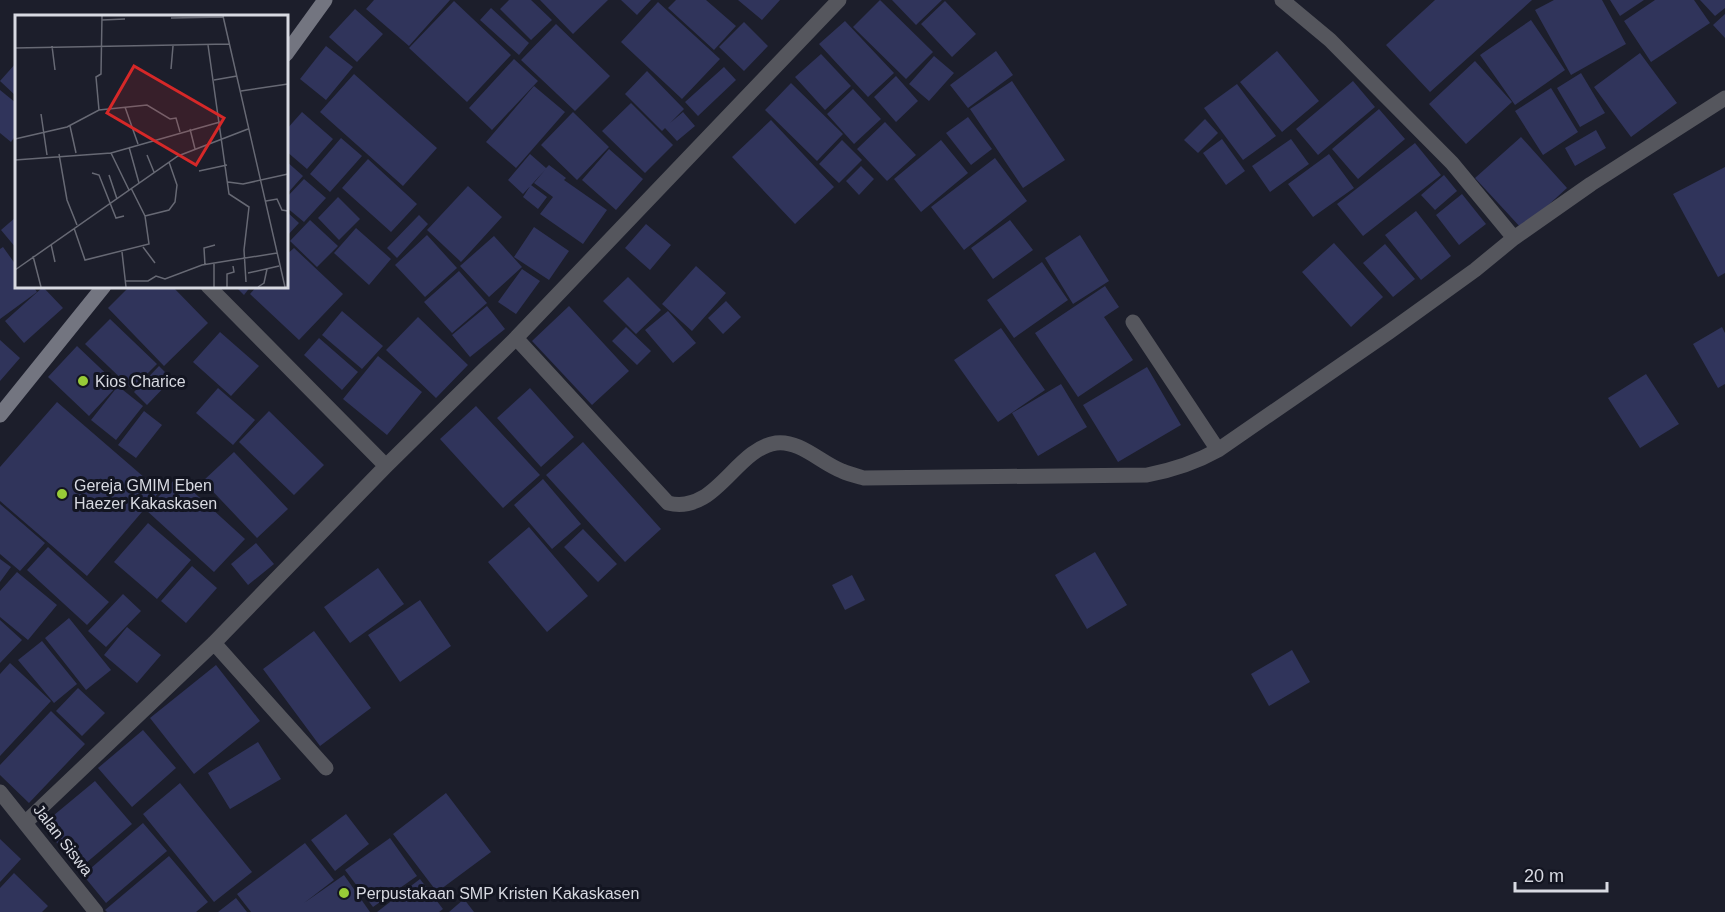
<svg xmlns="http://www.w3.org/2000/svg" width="1725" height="912" font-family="Arial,sans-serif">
  <rect width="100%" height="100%" fill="#1c1e2b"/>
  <!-- building -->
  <path fill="#30345b" d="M374,0H450L409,46L366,9Z
    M509,0H531L552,20L531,40L500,9Z
    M540,0H608L573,34Z
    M621,0H651L637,15Z
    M676,0H706L736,26L714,50L668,8Z
    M738,0H780L762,20Z
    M880,0L933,52L906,79L853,27Z
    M892,0H942L916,25Z
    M1435,0H1532L1430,92L1386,45Z
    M1554,0H1602L1626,44L1571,75L1535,10Z
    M1610,0H1644L1620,16Z
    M1655,0H1694L1710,23L1651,62L1624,21Z
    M1700,0H1725V8L1715,16Z
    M454,1L511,55L467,102L409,48Z
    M945,1L976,34L952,57L921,24Z
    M658,2L720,59L682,99L621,42Z
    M491,8L529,43L519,55L480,20Z
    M355,9L383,34L357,62L329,37Z
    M1725,14V38L1713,25Z
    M1531,20L1565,70L1515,105L1480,55Z
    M845,21L894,73L868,97L819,44Z
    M744,22L768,46L744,71L719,47Z
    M556,24L610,76L575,111L521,60Z
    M326,46L353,67L326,100L300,79Z
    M996,51L1013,75L968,108L950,85Z
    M1277,51L1319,101L1282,132L1240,82Z
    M1640,53L1677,103L1631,137L1594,87Z
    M821,54L851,86L825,110L795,77Z
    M934,56L954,73L929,101L909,84Z
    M514,59L538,81L492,130L469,108Z
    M1475,61L1512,102L1466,144L1429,104Z
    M16,63V96L0,81Z
    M724,67L736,80L698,116L685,102Z
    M647,71L684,109L670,123L683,112L695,126L677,141L665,128L662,131L625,94Z
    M1581,73L1605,113L1580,127L1557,88Z
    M354,74L437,148L403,186L320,112Z
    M896,76L918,101L896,122L874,97Z
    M1012,81L1065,160L1023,188L970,109Z
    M1353,81L1375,107L1318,155L1296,129Z
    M791,83L843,134L817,161L765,110Z
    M1237,84L1276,136L1243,160L1204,108Z
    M534,86L565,112L516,168L486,142Z
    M1551,88L1578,132L1543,155L1515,111Z
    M853,89L881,119L854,144L827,114Z
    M0,90L16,103V135L11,142L0,133Z
    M631,103L673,145L645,173L602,131Z
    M1379,109L1405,139L1358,179L1332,149Z
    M302,112L333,139L307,169L286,151V130Z
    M573,112L609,147L577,180L541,145Z
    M968,117L992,149L971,165L946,133Z
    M1205,119L1218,133L1198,153L1184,140Z
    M771,120L834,187L795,224L732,157Z
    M885,122L916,155L887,181L857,149Z
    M1596,130L1606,148L1575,166L1565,148Z
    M1521,137L1567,188L1522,229L1475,178Z
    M341,138L362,156L330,192L310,174Z
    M1222,139L1245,171L1226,185L1203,153Z
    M1291,139L1309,164L1270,192L1252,166Z
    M842,140L862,160L839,183L819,164Z
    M941,140L968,173L921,212L894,179Z
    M1415,143L1441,175L1363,236L1337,204Z
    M609,149L643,179L616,210L582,180Z
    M530,154L546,168L549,165L566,178L564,180L607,210L583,244L540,214L553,197L534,183L545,170L523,194L508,180Z
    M1329,154L1354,188L1313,217L1288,184Z
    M995,158L1027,201L964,250L931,207Z
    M368,159L417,204L391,232L342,188Z
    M286,161L303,176L286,195Z
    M861,166L874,179L859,195L846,181Z
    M1725,167V273L1718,277L1673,194Z
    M1444,175L1457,191L1435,210L1421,195Z
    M304,179L326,198L304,222L286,207V198Z
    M531,185L547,197L538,209L523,197Z
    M468,186L502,217L461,262L427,230Z
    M1462,194L1486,224L1459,245L1436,215Z
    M338,197L360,219L339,240L318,218Z
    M286,211L299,223L286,237Z
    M1416,211L1451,256L1421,280L1385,235Z
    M419,215L428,224L397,258L387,248Z
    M16,217V248L1,230Z
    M310,220L338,246L317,267L290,241Z
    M1010,220L1033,250L993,279L971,248Z
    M646,224L671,245L650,270L625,248Z
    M534,227L569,251L549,280L514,257Z
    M356,228L391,259L369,285L334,253Z
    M427,235L457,268L425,297L395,265Z
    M1080,235L1109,281L1073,304L1045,258Z
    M494,236L522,267L489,297L460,266Z
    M1334,243L1383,297L1351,327L1302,272Z
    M1385,244L1415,279L1393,297L1363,263Z
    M3,247L16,265V286H33L37,292L0,319V249Z
    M294,248L343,294L299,340L250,294L257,286H286V255Z
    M1042,262L1068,300L1014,338L987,300Z
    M696,266L726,293L692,331L662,304Z
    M522,269L540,281L516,314L498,302Z
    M459,271L487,303L452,333L424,302Z
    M628,277L661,310L636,334L603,301Z
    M130,286H172L208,323L164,366L108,308Z
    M235,286H251L244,295Z
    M1105,286L1119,307L1104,317L1133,360L1078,397L1035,333Z
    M43,287L63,308L24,343L5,321Z
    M726,301L741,317L723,334L708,318Z
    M487,306L505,329L470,357L452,335Z
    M569,306L629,371L592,405L532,341Z
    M342,311L383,346L362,369L322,335Z
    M668,311L696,343L673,363L645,330Z
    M418,317L468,365L436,398L386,350Z
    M110,319L157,364L132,389L85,344Z
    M626,327L651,351L637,365L612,341Z
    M1722,327L1725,333V384L1718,388L1693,344Z
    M1001,328L1045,390L998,422L954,360Z
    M220,332L259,366L231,396L193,362Z
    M319,338L358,372L342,390L304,355Z
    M0,340L20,358L0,381Z
    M77,346L118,385L89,416L48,377Z
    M378,356L422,392L387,435L343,399Z
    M159,366L172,379L147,405L134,392Z
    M1147,367L1181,425L1118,462L1083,405Z
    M1646,374L1679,424L1640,448L1608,398Z
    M1061,384L1087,427L1038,456L1012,413Z
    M118,386L143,406L116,440L91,420Z
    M218,388L255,420L233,445L196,413Z
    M530,388L574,437L541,467L497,418Z
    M57,402L160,491L87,576L0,501V467Z
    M476,406L540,475L503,508L440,439Z
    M144,411L162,425L136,458L118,445Z
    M269,411L324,465L294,495L239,442Z
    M583,442L661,529L625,562L546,475Z
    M234,452L288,509L257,538L203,481Z
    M177,477L245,539L214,572L146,510Z
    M543,479L581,524L552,549L514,505Z
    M0,504L45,543L20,571L0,554Z
    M148,523L191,560L157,599L114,562Z
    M529,527L588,596L547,632L488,562Z
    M583,529L617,564L598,582L564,547Z
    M256,543L274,564L248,585L231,564Z
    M48,547L109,602L87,625L27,570Z
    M1095,552L1127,605L1087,629L1055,575Z
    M0,559L11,567L0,582Z
    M192,566L217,588L186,623L161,601Z
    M378,568L404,604L350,643L324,607Z
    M17,572L57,605L28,640L0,617V591Z
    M852,575L865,600L845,610L832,585Z
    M123,594L141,611L106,647L88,631Z
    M420,600L451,646L400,682L368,635Z
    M69,618L111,670L86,690L45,638Z
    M0,620L22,640L0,663Z
    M127,627L161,655L137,683L104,655Z
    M314,631L371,708L320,746L263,669Z
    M42,641L77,684L54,703L18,660Z
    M1292,650L1310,682L1269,706L1251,674Z
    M10,663L51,701L0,756V674Z
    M216,665L260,721L194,774L150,718Z
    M78,688L105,713L82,736L56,711Z
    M51,711L85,744L29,803L0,775V765Z
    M143,730L176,768L132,807L98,768Z
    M258,742L281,779L230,809L208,773Z
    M95,781L132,824L79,869L42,825Z
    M180,783L252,872L214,902L143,814Z
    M446,793L491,852L437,892L393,834Z
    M346,814L369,844L335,871L311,840Z
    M143,823L167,851L106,903L83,875Z
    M390,838L417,876L373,907L345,870Z
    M0,839L21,859L0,882Z
    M305,843L334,880L304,903L344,875L370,912H251L237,894Z
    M169,856L208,902L196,912H107L105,910Z
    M14,873L48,906L42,912H0V888Z
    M420,879L443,909L439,912H377Z
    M236,898L247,912H218Z
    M464,899L474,912H449Z"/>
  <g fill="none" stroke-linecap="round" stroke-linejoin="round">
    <!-- street -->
    <path stroke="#55565d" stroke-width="15" d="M1282,0L1330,40L1452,163L1514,238
      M208,286L386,466
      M1133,322L1218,450
      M516,338L668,503C716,515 735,449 776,443C800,440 821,463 842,471C849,474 857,476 864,478L1147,475C1173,470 1195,463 1218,450L1389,332L1475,270L1514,238L1591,184L1725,98
      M214,643L326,768
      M0,792L96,912
      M26,822L214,643L386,466L516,338L839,0"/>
    <!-- secondary -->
    <path stroke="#737580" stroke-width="15" d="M286,54L325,0
      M0,415L104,286"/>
  </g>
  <!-- markers -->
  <g fill="#98cb37" stroke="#131521" stroke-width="2">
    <circle cx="83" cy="381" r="6"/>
    <circle cx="62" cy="494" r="6"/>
    <circle cx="344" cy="893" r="6"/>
  </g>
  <g text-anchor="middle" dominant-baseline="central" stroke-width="6" stroke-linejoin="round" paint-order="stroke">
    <!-- poi labels -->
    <g font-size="16" fill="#d8dae2" stroke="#131521" text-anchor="start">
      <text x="95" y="381">Kios Charice</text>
      <text x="74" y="485">Gereja GMIM Eben<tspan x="74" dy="18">Haezer Kakaskasen</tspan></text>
      <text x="356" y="893">Perpustakaan SMP Kristen Kakaskasen</text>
    </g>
    <!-- street labels -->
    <g font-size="16" fill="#d8dae2" stroke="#131521">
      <text transform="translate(63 840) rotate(52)">Jalan Siswa</text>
    </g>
  </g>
  <!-- overview -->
  <g transform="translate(15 15)">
    <rect width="273" height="273" fill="#1c1e2b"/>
    <path fill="none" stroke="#676974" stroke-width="1.5" d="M208,1L270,272M156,3L208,2M87,5L110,4M193,30L214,179L234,192L229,235L231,267M37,31L40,55M0,33L214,29M156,54L158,31M199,65L222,61M226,76L273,69M110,92L123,129M84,95L81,62L86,59L87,1M26,99L32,140M55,111L61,138M175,114L180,134M0,124L52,112L84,95L132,90L155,104L161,103L165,117M114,132L124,168M44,139L52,185L62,210M132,140L139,157M0,145L96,138M184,156L212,150M77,158L84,160L101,203L109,201M94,160L102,184M213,167L228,169L273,159M114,175L96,138L205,107M251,186L262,184L267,195L273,196M130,201L154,195L160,187L162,170L154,147M59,213L70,245L134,229L130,201L116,173M36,229L40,247M128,232L140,248M107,237L111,272M18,241L26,272M190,250L189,233L200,230M0,255L163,141L233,114M233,258L264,251M110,266H133L141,261L150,264L187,250L262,238M199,272V249M212,272V259L219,257L218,251M243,272L249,268L252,254"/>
    <path fill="#d62828" fill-opacity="0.15" stroke="#d62828" stroke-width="3" d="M119,51L209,103L181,150L92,98Z"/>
    <rect width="273" height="273" fill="none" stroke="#d8dae2" stroke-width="3"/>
  </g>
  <!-- scale -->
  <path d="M1515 882v9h92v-9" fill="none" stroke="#d8dae2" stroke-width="3"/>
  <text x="1524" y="882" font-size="18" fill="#d8dae2" stroke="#131521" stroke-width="4.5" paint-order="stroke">20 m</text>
</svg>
